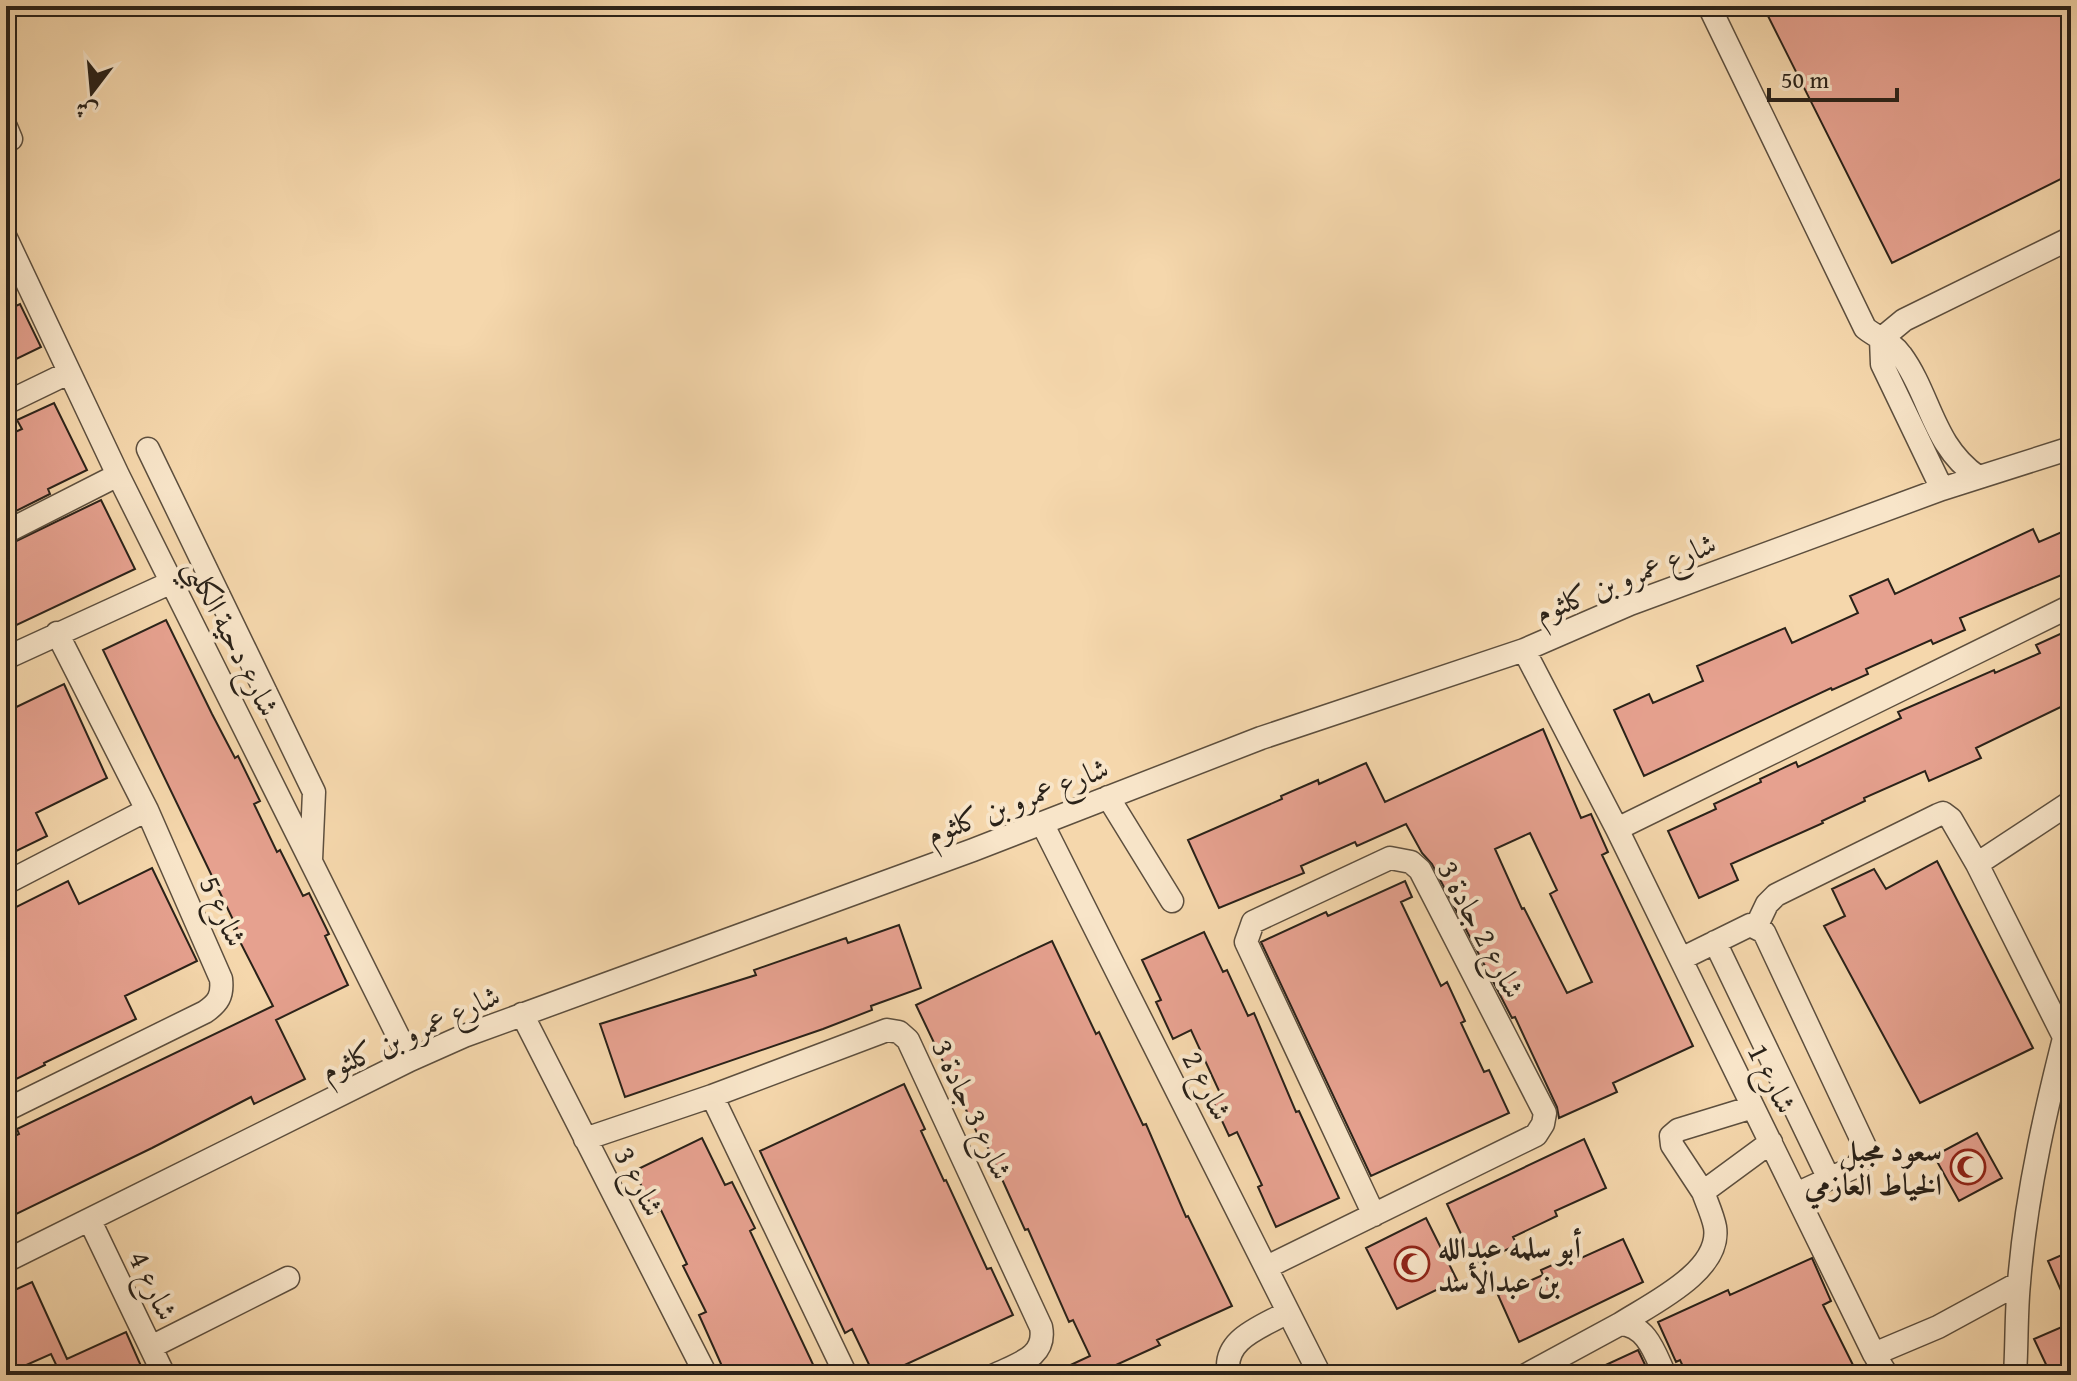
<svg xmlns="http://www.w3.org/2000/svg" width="2077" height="1381" font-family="'Gentium Book Plus',Amiri,serif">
  <rect width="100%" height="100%" fill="#f5d7ac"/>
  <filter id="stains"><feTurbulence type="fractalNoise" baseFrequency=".0025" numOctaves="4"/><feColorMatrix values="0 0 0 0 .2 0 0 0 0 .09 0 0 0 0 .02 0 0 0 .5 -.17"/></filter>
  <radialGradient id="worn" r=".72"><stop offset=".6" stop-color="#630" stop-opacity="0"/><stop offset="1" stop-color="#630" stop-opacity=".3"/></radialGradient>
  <!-- building -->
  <path fill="#e6a18f" stroke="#2a2219" stroke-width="2" fill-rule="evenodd" d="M1763,6H2071V174L1892,263Z
    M6,285L16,306L20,304L41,347L6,364Z
    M54,403L87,470L48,489L50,494L6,516V436L22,429L17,420Z
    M101,500L135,569L6,630V546Z
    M2071,528V571L1960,618L1965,630L1933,644L1931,640L1866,669L1868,674L1832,690L1831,688L1644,776L1614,710L1649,694L1653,703L1703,681L1697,666L1785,628L1792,643L1858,613L1850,596L1888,579L1895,594L2033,529L2039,542Z
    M166,620L212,714L235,758L238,756L260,801L254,804L277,852L280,850L303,896L309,893L329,934L325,936L348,985L276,1020L305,1079L254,1104L251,1097L152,1148L6,1219V1140L19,1134L17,1129L273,1006L234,930L237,928L103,650Z
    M2071,629V702L1976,748L1981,758L1929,781L1925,771L1864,798L1865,801L1822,821L1823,823L1731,864L1738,880L1699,898L1668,831L1716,809L1714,804L1761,782L1760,779L1796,762L1798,767L1901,718L1898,712L1994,670L1995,673L2040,653L2036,645Z
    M64,684L107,778L36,813L47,836L6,856V712Z
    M1543,729L1581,818L1591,814L1608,852L1602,855L1693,1046L1613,1083L1617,1092L1559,1118L1557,1107L1515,1017L1512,1018L1432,864L1422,853L1406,824L1357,846L1355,842L1301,866L1304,873L1219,908L1188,840L1282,799L1281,796L1318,780L1319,784L1366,763L1385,802ZM1530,833L1557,890L1550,894L1592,982L1567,993L1524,908L1522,909L1495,849Z
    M1937,861L2033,1048L1920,1103L1824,926L1845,916L1832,889L1874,869L1886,889Z
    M152,868L197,961L125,996L136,1019L44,1063L45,1065L6,1084V912L68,881L79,904Z
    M1405,881L1412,897L1401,902L1441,986L1447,982L1465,1021L1461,1023L1484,1072L1489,1070L1509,1113L1371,1176L1261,942L1326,912L1328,916Z
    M899,925L921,988L871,1006L872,1010L823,1029L625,1097L600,1024L756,975L754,970L846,938L848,943Z
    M1204,932L1223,972L1227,970L1248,1016L1254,1013L1296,1112L1299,1111L1339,1198L1276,1227L1258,1187L1262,1185L1237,1132L1229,1136L1211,1097L1220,1093L1191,1030L1173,1039L1156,1002L1161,1000L1142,960Z
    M1052,941L1096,1034L1099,1032L1143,1125L1146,1124L1186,1217L1188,1216L1232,1306L1157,1340L1160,1345L1094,1375H1049L1090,1356L1073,1320L1069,1322L1028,1229L1025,1230L983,1137L980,1139L916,1005Z
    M904,1084L925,1129L921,1131L944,1181L946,1180L987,1269L991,1268L1013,1315L883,1375H874L852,1329L845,1333L760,1151Z
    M1977,1133L2002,1178L1959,1201L1934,1156Z
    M702,1138L725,1185L732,1182L755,1228L750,1231L818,1375H726L699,1315L706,1312L683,1266L687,1264L661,1210L655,1213L634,1171Z
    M1584,1139L1606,1188L1555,1211L1557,1216L1513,1237L1517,1245L1475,1264L1447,1204Z
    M1426,1218L1457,1280L1397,1309L1366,1248Z
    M1623,1239L1643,1282L1519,1342L1498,1295L1543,1275L1541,1270L1577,1254L1579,1259Z
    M2071,1251V1313L2048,1261Z
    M1812,1258L1831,1301L1823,1305L1858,1375H1687L1680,1360L1676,1362L1658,1322L1728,1290L1730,1295Z
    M32,1282L67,1359L126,1332L145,1375H61L51,1354L6,1374V1294Z
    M2071,1323V1369L2051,1375L2034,1339Z
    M1638,1350L1650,1375H1584Z"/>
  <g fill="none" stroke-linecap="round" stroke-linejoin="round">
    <!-- minor casing -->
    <g stroke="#5d4f3e" stroke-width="25">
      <path id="minor" d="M1709,6L1865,328C1877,338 1892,342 1901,355C1931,396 1932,445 1978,477
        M6,127L11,139
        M6,238L118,475L410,1060
        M6,403L68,373
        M148,449L314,792L311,860
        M1942,489L1882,364L1881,339L1904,320L2071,238
        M6,532L118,475
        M1524,650L1617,829L1874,1354L1887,1375
        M6,658L172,582
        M1108,797L1172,901
        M1042,823L1320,1375
        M1617,829L2071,606
        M6,883L147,810
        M1756,927L1767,904L1776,895L1938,815L1943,813L1951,819L1977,864
        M1715,942L1829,1179
        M1681,959L1750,925L1764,932L1866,1149L1857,1166L1796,1194
        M522,1014L706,1375
        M2064,1037L1977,864L2071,802
        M712,1096L846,1375
        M1753,1107L1678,1130L1671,1136L1672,1145L1703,1192L1771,1142
        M6,1110L205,1012C218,1003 223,996 221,979L147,810L57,633
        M585,1139L712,1096L887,1030L899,1032L908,1040L1041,1327C1047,1357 1017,1364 995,1375
        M90,1221L164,1375
        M6,1261L410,1060L464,1036L973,850L1261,738L1524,650L1630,604L1942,489L2071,448
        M1267,1267L1536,1135L1543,1124L1545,1113L1420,870L1411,862L1390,858L1253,922L1246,942L1374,1215
        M1620,1324C1651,1304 1722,1271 1715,1227C1713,1216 1707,1203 1703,1192
        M151,1347L288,1278
        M1874,1354L1938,1327L2019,1283
        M1229,1375C1221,1339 1262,1327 1288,1312
        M1526,1375L1620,1324C1647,1325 1655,1354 1665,1375
        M2015,1375C2017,1344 2016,1313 2019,1283C2026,1192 2048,1099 2071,1011"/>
    </g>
    <!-- minor -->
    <use href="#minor" stroke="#f8e5c9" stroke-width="22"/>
  </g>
  <!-- icons -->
  <defs>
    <g id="mosque-ring" transform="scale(1.8)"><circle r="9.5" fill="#f8e5c9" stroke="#8f2418" stroke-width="1.5"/><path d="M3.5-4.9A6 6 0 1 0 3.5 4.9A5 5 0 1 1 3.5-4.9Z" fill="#8f2418"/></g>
  </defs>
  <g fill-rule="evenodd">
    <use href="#mosque-ring" x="1968" y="1167"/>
    <use href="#mosque-ring" x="1412" y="1264"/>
  </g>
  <g text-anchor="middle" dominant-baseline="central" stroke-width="8" stroke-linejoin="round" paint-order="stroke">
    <!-- street labels -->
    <g font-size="30" fill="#2a2219" stroke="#f8e5c9">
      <text transform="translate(1625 577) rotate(-22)">شارع عمرو بن كلثوم</text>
      <text transform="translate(233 637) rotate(63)">شارع دحية الكلبي</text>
      <text transform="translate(1017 800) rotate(-21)">شارع عمرو بن كلثوم</text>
      <text transform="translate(224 911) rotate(66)">شارع 5</text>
      <text transform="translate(1482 929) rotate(62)">شارع 2 جادة 3</text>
      <text transform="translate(410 1032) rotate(-24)">شارع عمرو بن كلثوم</text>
      <text transform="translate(1773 1078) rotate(64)">شارع 1</text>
      <text transform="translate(1208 1085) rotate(63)">شارع 2</text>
      <text transform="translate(973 1109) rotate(65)">شارع 3 جادة 3</text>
      <text transform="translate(640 1181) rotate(63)">شارع 3</text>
      <text transform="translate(154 1285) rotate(64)">شارع 4</text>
    </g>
    <!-- poi labels -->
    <g font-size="30" font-weight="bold" fill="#2a2219" stroke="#f8e5c9" text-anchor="end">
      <text x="1942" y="1150">سعود مجبل<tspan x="1942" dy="34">الخياط العازمي</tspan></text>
      <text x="1438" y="1247" text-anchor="start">أبو سلمه عبدالله<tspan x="1438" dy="34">بن عبدالأسد</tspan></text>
    </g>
  </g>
  <!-- margin -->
  <rect width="2077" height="1381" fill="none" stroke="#f5d7ac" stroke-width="32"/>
  <rect x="8" y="8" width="2061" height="1365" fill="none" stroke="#2a2219" stroke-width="4"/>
  <rect x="16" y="16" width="2045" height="1349" fill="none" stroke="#2a2219" stroke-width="2"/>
  <!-- north arrow -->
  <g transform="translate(92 92) rotate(196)" stroke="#f8e5c9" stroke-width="6" paint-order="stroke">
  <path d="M0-6L14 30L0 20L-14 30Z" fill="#2a2219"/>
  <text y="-12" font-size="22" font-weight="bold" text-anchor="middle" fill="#2a2219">ش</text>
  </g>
  <!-- scale -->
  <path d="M1769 88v12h128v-12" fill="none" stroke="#2a2219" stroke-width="4"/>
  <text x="1781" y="88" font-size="24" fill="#2a2219" stroke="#f8e5c9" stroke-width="6" paint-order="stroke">50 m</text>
  <rect width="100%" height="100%" filter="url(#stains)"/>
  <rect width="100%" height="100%" fill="url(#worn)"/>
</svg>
